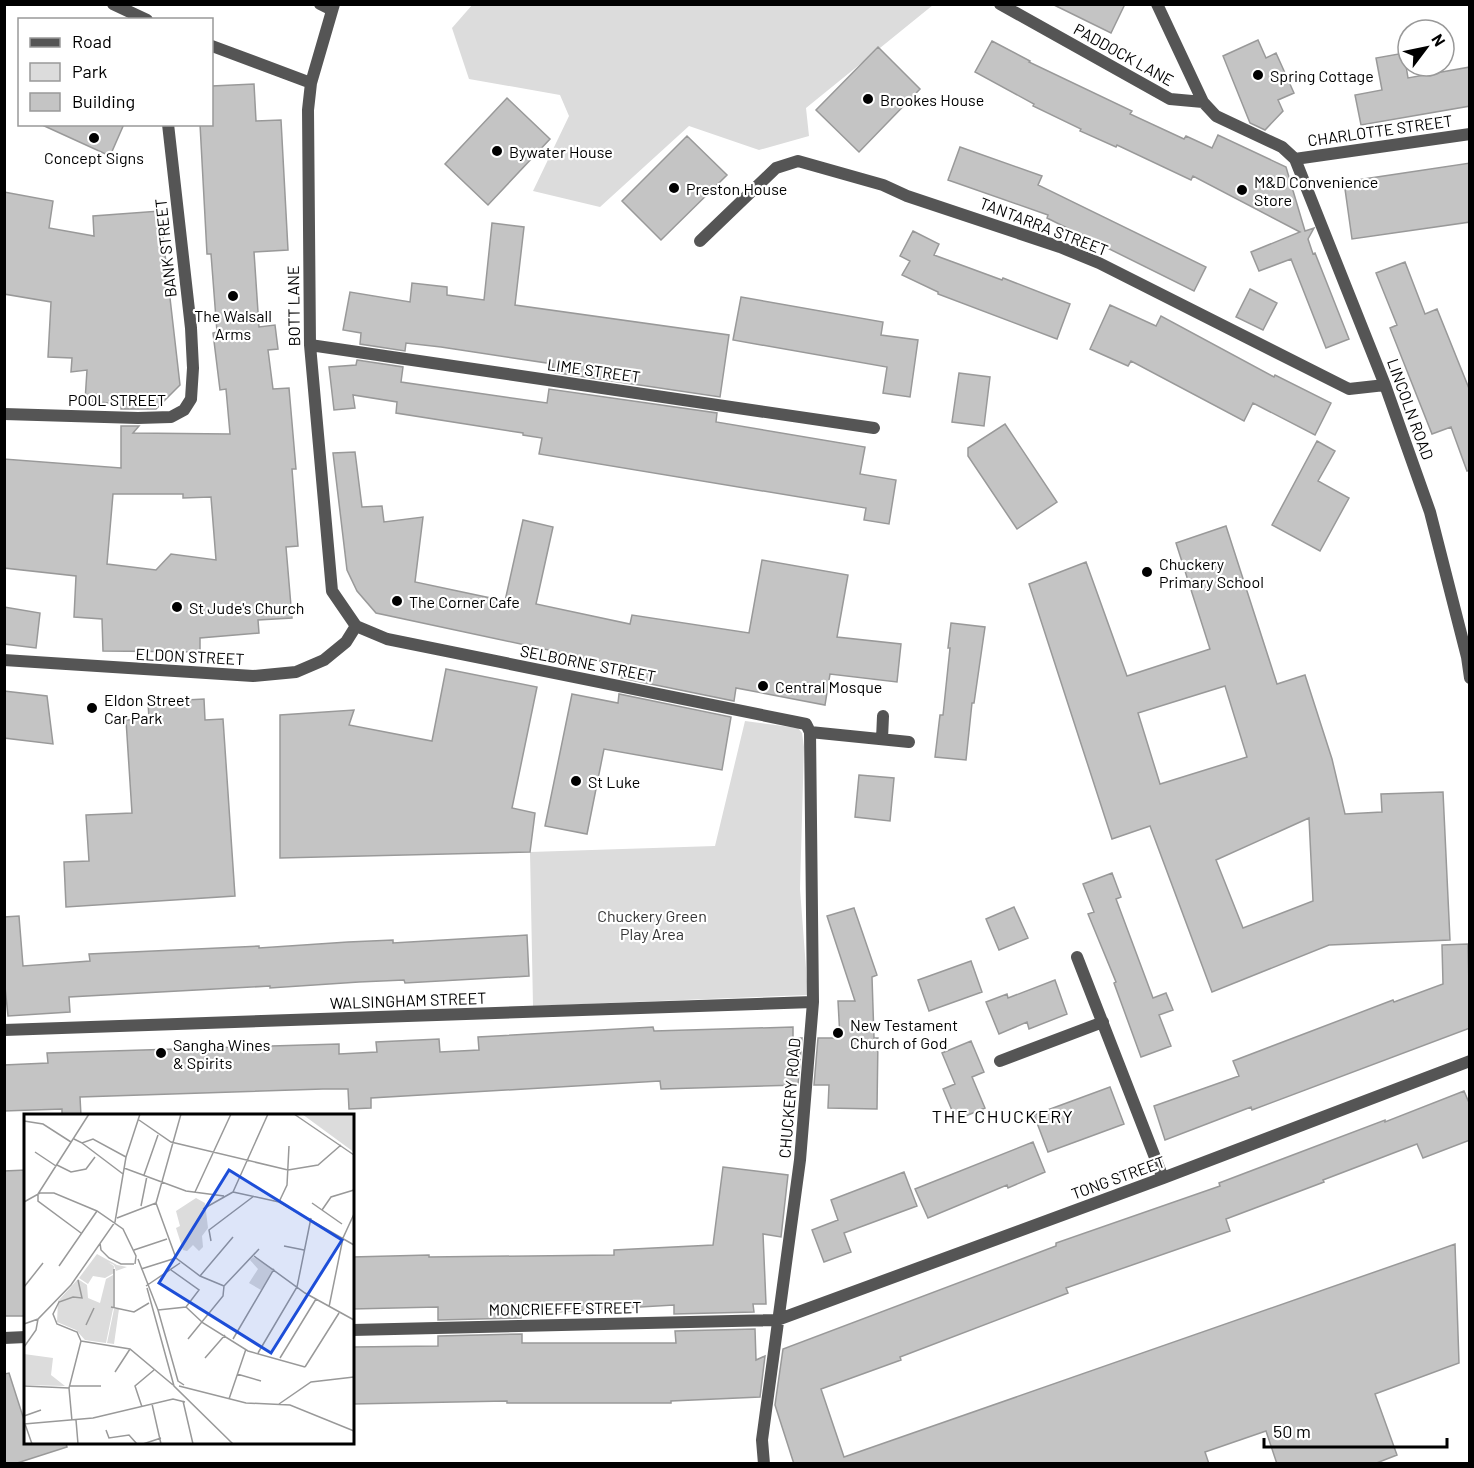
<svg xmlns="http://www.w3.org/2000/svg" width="1474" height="1468" font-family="Barlow,sans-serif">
  <rect width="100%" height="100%" fill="#fff"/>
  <!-- green -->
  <path fill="#dcdcdc" d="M473,4L933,5L806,108L809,136L759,150L689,126L600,207L533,191L569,116L560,95L469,79L452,28Z
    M745,721L798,728L802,733L804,747L800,889L808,995L533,1006L530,852L715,846Z"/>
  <!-- building -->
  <path fill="#c4c4c4" stroke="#999" stroke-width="1.5" fill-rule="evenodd" d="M1052,4H1125L1111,33Z
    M1258,40L1266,58L1276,53L1294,93L1278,100L1283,111L1265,130L1250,123L1223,56Z
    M992,41L1030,61L1029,62L1132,111L1130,114L1184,139L1186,136L1212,148L1218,135L1286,167L1305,231L1314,228L1308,239L1313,254L1315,253L1349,339L1326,348L1291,259L1259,271L1251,252L1300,232L1193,176L1191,180L1117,145L1116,147L1080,131L1081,129L1033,106L1034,104L975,72Z
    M878,47L920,89L859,152L816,110Z
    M1404,53L1408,78L1470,67V106L1361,125L1355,95L1382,90L1376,58Z
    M254,84L256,121L281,120L288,250L254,252L259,327L275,325L278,349L268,350L273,389L289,388L296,469H292L298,546L286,547L292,618L258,620L259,633L200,638V652L103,651L102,619L74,617L76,576L4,568V459L121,468V426H139L133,433L230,434L226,389L220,390L213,333L217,332L211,254H207L200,124H212V86ZM113,494H183V498L211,497L216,560L171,554L156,570L107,564Z
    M507,98L550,139L488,205L445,164Z
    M40,124H124L110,156Z
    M687,136L727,175L661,240L622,201Z
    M960,147L1042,176L1038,185L1206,267L1194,291L1047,218L1048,215L948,180Z
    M1470,163V222L1352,239L1344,182Z
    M4,192L53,201L49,228L94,236L93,216L160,211L180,385L156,409H121V404L85,401L87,370L71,372L72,358L48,357L51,302L4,294Z
    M492,223L524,227L515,305L729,335L720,397L552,372L553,364L441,347L406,343L405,351L360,344L361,333L343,330L350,292L410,302L412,283L447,287V295L484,300Z
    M913,231L939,244L934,255L1002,280L1003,278L1070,304L1057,339L938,294V292L902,275L910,261L900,256Z
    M1405,262L1425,314L1437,309L1470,391V470L1467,471L1451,427L1432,434L1390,328L1397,325L1376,273Z
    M1250,289L1277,303L1263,330L1236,317Z
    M741,297L883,322L881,335L918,340L910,397L883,393L887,367L733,340Z
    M1110,305L1156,326L1161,316L1274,377L1275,375L1331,403L1315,435L1253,403L1244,421L1131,361L1128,366L1090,349Z
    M357,360L403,367L401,382L547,403L549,389L717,413L716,422L865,447L860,474L896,480L889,524L864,520L866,508L539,454L542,438L523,435V433L396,413L397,402L353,395L355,408L334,410L329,367L356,365Z
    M959,373L990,377L984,426L952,422Z
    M1005,424L1057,502L1017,529L968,456V448Z
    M1317,441L1335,451L1318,481L1349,498L1320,551L1272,525Z
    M355,452L362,507L382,506L384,522L423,517L415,582L505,601L523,520L553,527L536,604L630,624L632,615L749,633L762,560L848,575L837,637L901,644L897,682L830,674L825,705L736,688L734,701L621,678L623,666L376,613L357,591L347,570L333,453Z
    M1226,526L1277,684L1305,675L1332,759L1345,814L1382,812L1381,794L1443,792L1450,940L1329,945L1212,992L1150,826L1112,839L1029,584L1086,562L1127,676L1210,649L1176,543ZM1225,686L1247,757L1160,784L1138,713ZM1309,818L1313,901L1243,928L1216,860Z
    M4,607L40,613L36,648L4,644Z
    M951,623L985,627L974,703H972L966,760L935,757L940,715H943L950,648H948Z
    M446,669L537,687L512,808L535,813L530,852L280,858V715L354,710L349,725L432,741Z
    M4,691L47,696L53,744L4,738Z
    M572,694L618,703L619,694L731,717L722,770L604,749L587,834L545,826Z
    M204,699L205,720L223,719L235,896L66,907L64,862L89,861L86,815L132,813L126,720L149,719L148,702Z
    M859,775L894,778L890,821L855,817Z
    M1112,873L1121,897L1116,899L1153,998L1166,993L1173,1010L1159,1015L1171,1046L1141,1057L1114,983L1116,982L1088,914L1094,912L1083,884Z
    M1014,907L1028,938L999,950L986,919Z
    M854,908L877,975L872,977L874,1038H878L877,1109L828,1108L829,1085H814L818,1038H840L838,1001H855L827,916Z
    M19,916L23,966L90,961L89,954L259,946V948L348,942L393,940V943L527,935L529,976L405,983L404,980L359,982L270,988V986L69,997L70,1012L8,1016L4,977V917Z
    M1468,944L1470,1028L1252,1110L1251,1107L1165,1140L1154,1106L1239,1076L1233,1061L1393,1000L1394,1002L1443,984L1442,945Z
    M971,961L982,992L929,1011L918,980Z
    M1055,980L1067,1014L1029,1029L1027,1022L999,1034L986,1002L1007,994L1008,998Z
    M653,1027L654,1031L793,1027V1038H802L798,1085L661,1089L660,1081L371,1098V1108L349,1109L348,1089H323L80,1097L81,1116H62V1109L4,1111V1065L48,1063L47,1053L339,1044V1054L377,1052L376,1042L439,1039L440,1052L479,1050L478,1037Z
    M971,1041L984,1072L972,1077L985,1108L956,1120L943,1089L955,1084L942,1053Z
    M1110,1087L1124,1124L1048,1152L1034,1115Z
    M1464,1091L1470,1105V1140L1423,1158L1417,1144L1323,1180L1324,1182L1226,1219L1230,1231L1066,1288L1068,1293L900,1357L901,1360L821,1389L844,1457L1455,1244L1459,1363L1375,1394L1397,1455L1374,1464H1277L1266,1431L1205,1452L1209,1464H794L775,1405L783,1349L1056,1246V1243L1220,1186L1219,1183L1385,1120V1122Z
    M1033,1142L1045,1172L1008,1188L1007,1185L928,1218L915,1189Z
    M723,1167L788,1175L781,1237L763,1234L766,1304H753L754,1312L674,1314V1305L521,1314V1318L438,1320V1307L352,1309V1257L429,1255V1257L614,1255V1250L713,1245Z
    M26,1170V1316H4V1171Z
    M904,1172L917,1206L844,1233L851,1252L824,1262L812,1230L838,1220L831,1200Z
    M755,1329L756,1360L765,1356L760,1397L671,1401V1403H507V1401L352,1404V1347L438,1346V1336L522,1334V1343H676L675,1331Z
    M9,1373L26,1426V1443H66L67,1447L14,1464H4V1374Z"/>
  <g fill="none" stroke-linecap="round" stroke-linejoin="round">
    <!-- street -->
    <path stroke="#555" stroke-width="12" d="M113,4L147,20
      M320,4L332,10
      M334,4L311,83L308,110L310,345L332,591L356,626
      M1000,4L1170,99L1203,102
      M1157,4L1203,102L1216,116L1282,147L1295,159L1385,385L1430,512L1467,657L1470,678
      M212,46L311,83
      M1295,159L1470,134
      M700,241L776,168L798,161L883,185L907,196L1060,247L1099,263L1349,389L1385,385
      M310,345L874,428
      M4,414L138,418L171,417L184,410L191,399L193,368L191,328L168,124
      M356,626L387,639L806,724L810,732L813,1002L800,1160L762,1440L764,1464
      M4,660L253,676L296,672L324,660L346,642L356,626
      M810,732L909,742
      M882,739L883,716
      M1077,957L1163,1178
      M4,1030L813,1002
      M1000,1061L1103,1022
      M352,1330L777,1320L1163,1178L1470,1061
      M4,1338L26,1337"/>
  </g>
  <!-- markers -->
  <g fill="#000" stroke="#fff" stroke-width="2">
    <circle cx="1258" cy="75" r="6"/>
    <circle cx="868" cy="99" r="6"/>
    <circle cx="94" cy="138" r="6"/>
    <circle cx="497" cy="151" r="6"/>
    <circle cx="674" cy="188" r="6"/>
    <circle cx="1242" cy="190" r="6"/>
    <circle cx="233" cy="296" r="6"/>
    <circle cx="1147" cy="572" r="6"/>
    <circle cx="397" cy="601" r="6"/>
    <circle cx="177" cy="607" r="6"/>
    <circle cx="763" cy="686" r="6"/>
    <circle cx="92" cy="708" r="6"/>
    <circle cx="576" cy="781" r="6"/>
    <circle cx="838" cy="1033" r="6"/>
    <circle cx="161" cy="1053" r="6"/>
  </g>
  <g text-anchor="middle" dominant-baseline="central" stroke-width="4.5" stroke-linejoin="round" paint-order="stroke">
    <!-- street labels -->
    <g font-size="16" fill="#000" stroke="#fff">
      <text transform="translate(1124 54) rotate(29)">PADDOCK LANE</text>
      <text transform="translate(1380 130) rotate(-8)">CHARLOTTE STREET</text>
      <text transform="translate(1044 226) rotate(21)">TANTARRA STREET</text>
      <text transform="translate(165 248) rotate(-96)">BANK STREET</text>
      <text transform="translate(293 306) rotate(-91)">BOTT LANE</text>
      <text transform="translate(594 370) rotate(8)">LIME STREET</text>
      <text x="117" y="399">POOL STREET</text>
      <text transform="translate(1411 409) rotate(70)">LINCOLN ROAD</text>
      <text transform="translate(190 656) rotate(3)">ELDON STREET</text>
      <text transform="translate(588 663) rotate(11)">SELBORNE STREET</text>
      <text transform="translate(408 1000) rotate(-2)">WALSINGHAM STREET</text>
      <text transform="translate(789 1098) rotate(-85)">CHUCKERY ROAD</text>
      <text transform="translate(1118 1177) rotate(-20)">TONG STREET</text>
      <text transform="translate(565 1308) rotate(-1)">MONCRIEFFE STREET</text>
    </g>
    <!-- poi labels -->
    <g font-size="16" fill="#000" stroke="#fff" text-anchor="start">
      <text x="1270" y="75">Spring Cottage</text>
      <text x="880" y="99">Brookes House</text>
      <text x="509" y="151">Bywater House</text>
      <text x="94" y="157" text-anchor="middle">Concept Signs</text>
      <text x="1254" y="181">M&amp;D Convenience<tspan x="1254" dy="18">Store</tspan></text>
      <text x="686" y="188">Preston House</text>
      <text x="233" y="315" text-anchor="middle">The Walsall<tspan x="233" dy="18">Arms</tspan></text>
      <text x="1159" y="563">Chuckery<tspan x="1159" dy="18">Primary School</tspan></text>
      <text x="409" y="601">The Corner Cafe</text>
      <text x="189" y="607">St Jude's Church</text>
      <text x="775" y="686">Central Mosque</text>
      <text x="104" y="699">Eldon Street<tspan x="104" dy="18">Car Park</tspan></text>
      <text x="588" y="781">St Luke</text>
      <text x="850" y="1024">New Testament<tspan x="850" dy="18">Church of God</tspan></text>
      <text x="173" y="1044">Sangha Wines<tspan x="173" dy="18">&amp; Spirits</tspan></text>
    </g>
    <!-- park labels -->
    <g font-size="16" fill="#333" stroke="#fff">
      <text x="652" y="915">Chuckery Green<tspan x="652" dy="18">Play Area</tspan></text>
    </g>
    <!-- neighbourhood labels -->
    <g font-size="18" letter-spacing="1.5" fill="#000" stroke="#fff">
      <text x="1003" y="1116">THE CHUCKERY</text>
    </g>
  </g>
  <!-- overview -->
  <g transform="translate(24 1114)">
    <rect width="330" height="330" fill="#fff"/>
    <path d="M278,0H330V39L327,36ZM172,84L181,89L184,114L178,122L179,133L175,137L169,131L163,137L159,136L152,114L156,112L152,97ZM73,140L93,151L103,153L92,157L90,151L84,148L90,152V159L81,164L69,162L64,170L55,164ZM229,143L250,155L237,176L225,169L234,155L226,146ZM89,161V195L82,229L61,226L52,216L33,208L34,187L54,165L63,171L64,184L76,189L82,165ZM90,195H95L90,230L83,229ZM0,240L29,244L27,261L41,272L0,271Z" fill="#dcdcdc"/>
    <path fill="none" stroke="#999" stroke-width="1.5" d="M157,0L132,89L152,144L176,162L200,172M270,0L330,41M115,6L147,28L264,56L294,51L317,31M0,7L19,10L47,28M50,25L58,29L69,25L102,43M58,29L99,60M11,38L32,52M33,51L47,58L62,55L71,43M100,54L162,77L200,82M120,61L134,21M171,78L207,0M209,78L255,88L330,131M209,78L244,0M14,80L65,0M14,80V87L57,119M0,88L16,79H30L73,97L99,115L112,142L111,150M255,88L263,71L265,32M288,89L318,110M117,92L123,62M179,95L209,78M298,96L307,83L330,76M93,104L132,89M187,127L185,116L230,82M76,129L77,136L85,144L97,150H110M260,132L280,136M110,136L143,125M230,142L281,179L330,206M114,145L134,196M35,152L73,97M117,155L152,144M176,162L209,123M122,172L156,149M200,172L235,135M0,173L19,149M123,174L150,272L209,330M87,193L110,198L125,189M90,193V155M162,193L179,209L224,237L281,253M305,193L319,124L330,100M134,196L162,193L175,176L147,156M134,196L154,267L160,271M0,210L14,205L47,171L91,108L102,43L116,0M62,211L70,194M164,225L199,182L200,172M209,225L250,155M57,227L106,235L149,271M0,233L12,216L14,205M234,239L273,173L287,104M181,244L201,221M256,244L292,185M281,253L315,199M91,258L106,235M213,260L237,267M0,272L45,274M45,272H77M155,272L222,289L266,291L330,317M205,285L222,235M159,287L169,330M128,290L137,330M255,290L287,268L330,263M118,293L111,272L130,256M0,302L17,296M52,306L54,330M48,307L45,274L57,227L53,218L33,210L29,200L35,188L49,183L58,184L54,166M0,310L69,304L149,285L161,288M1,310L8,330M82,316L85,324L105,321L113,330M119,330L137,324"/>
    <path fill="#1d4ed8" fill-opacity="0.15" stroke="#1d4ed8" stroke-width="3" d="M205,56L318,126L247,239L135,169Z"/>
    <rect width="330" height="330" fill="none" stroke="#000" stroke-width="3"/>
  </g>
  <!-- border -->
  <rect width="1474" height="1468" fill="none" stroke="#000000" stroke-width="12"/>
  <!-- legend -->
  <rect x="18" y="18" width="195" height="108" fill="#ffffff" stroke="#999999" stroke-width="1.5"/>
  <rect x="30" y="38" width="30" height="9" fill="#555555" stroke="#999999" stroke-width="1.5"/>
  <text x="72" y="48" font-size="18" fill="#000000">Road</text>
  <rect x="30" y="63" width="30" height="18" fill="#dcdcdc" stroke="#999999" stroke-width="1.5"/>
  <text x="72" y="78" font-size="18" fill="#000000">Park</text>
  <rect x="30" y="93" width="30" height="18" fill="#c4c4c4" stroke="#999999" stroke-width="1.5"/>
  <text x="72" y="108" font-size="18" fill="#000000">Building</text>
  <!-- north arrow -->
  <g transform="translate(1426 48) rotate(58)"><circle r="28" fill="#ffffff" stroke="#999999" stroke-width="1.5"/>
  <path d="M0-4.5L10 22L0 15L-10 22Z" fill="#000000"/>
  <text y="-9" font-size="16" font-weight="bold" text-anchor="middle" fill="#000000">N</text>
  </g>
  <!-- scale -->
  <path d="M1264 1438v9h183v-9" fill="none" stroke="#000000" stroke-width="3"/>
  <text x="1273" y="1438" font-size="18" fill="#000000" stroke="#ffffff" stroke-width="4.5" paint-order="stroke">50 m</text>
</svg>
